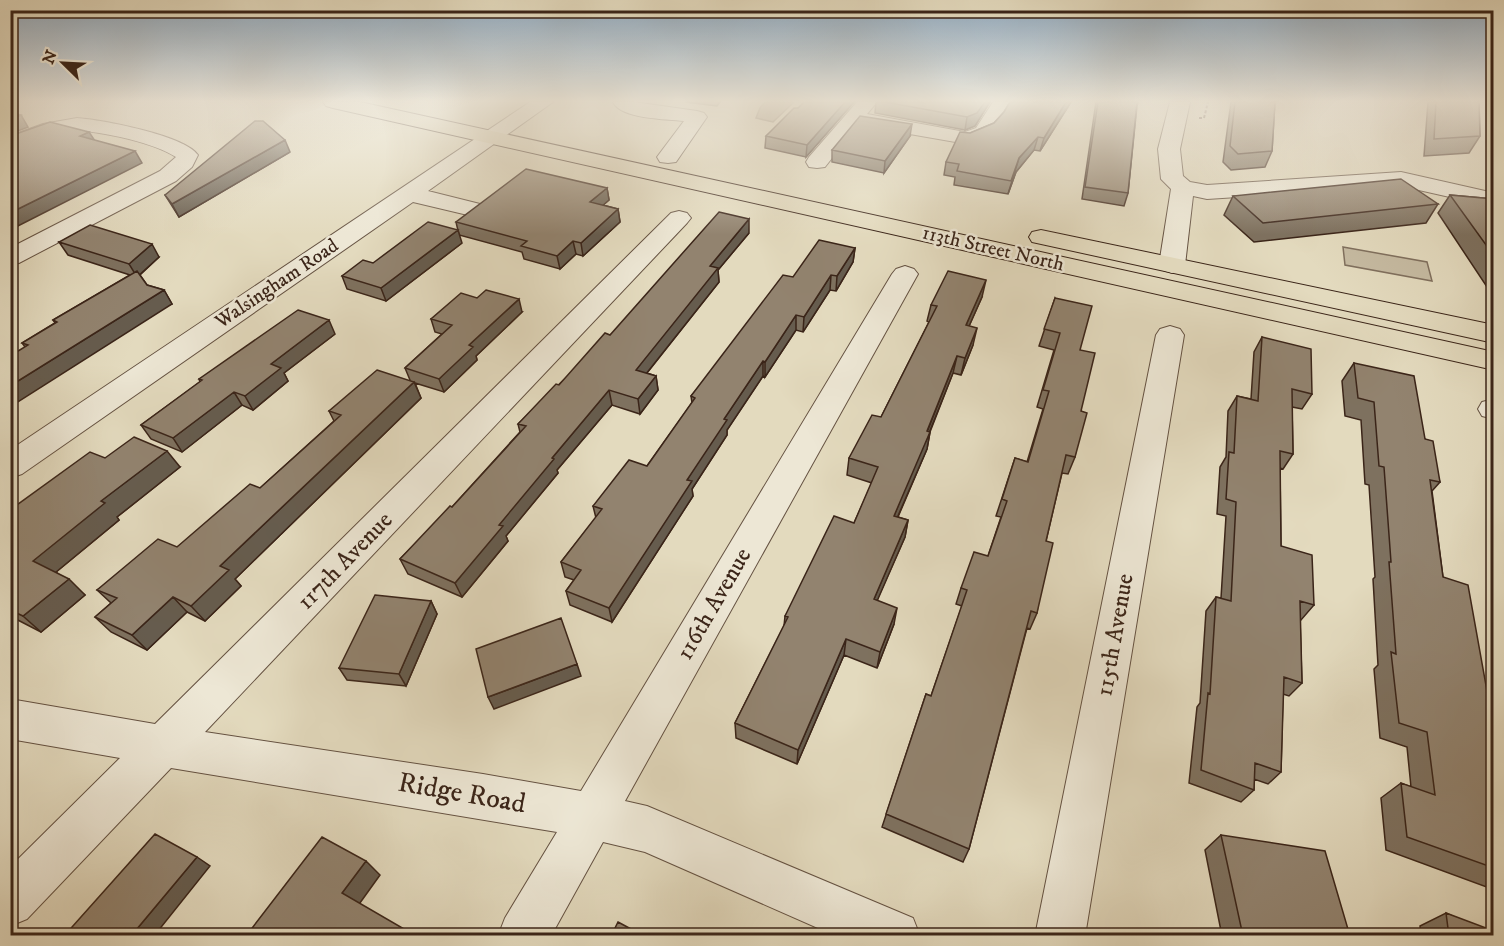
<svg xmlns="http://www.w3.org/2000/svg" width="1504" height="946" font-family="'IM FELL DW Pica',serif">
  <rect width="100%" height="100%" fill="#e3dabe"/>
  <filter id="stains"><feTurbulence type="fractalNoise" baseFrequency=".00333" numOctaves="4"/><feColorMatrix values="0 0 0 0 .2 0 0 0 0 .09 0 0 0 0 .02 0 0 0 .5 -.17"/></filter>
  <radialGradient id="worn" r=".72"><stop offset=".6" stop-color="#630" stop-opacity="0"/><stop offset="1" stop-color="#630" stop-opacity=".3"/></radialGradient>
  <!-- green -->
  <path fill="#c6bba2" stroke="#80705e" stroke-width="1.5" d="M1343,247L1427,262L1432,281L1345,265Z"/>
  <!-- water -->
  <path fill="#aa9c86" stroke="#7e6c5a" stroke-width="1.5" d="M765,102H794L773,122L756,118L760,108Z"/>
  <g fill="none" stroke-linecap="round" stroke-linejoin="round">
    <!-- minor casing -->
    <g stroke="#655242" stroke-width="2">
      <path id="minor" d="M530,102H553L428,191L480,204L484,209L480,214L472,216L413,202L22,474L10,478V450Z
        M613,102H634L697,111L704,113L707,117L676,162L668,163L660,162L657,157L684,121C666,119 621,119 613,102Z
        M857,102H877L867,114L965,132L976,128L993,102H1013C997,126 996,137 967,144L858,125L825,167L817,168L809,167L806,162L809,157Z
        M1170,102H1190L1180,149L1183,176L1190,182L1207,185L1401,172L1494,193V207L1401,186L1207,199L1193,196L1185,265L1181,270L1172,273L1163,270L1159,265L1171,189L1161,179L1158,149Z
        M77,118C102,120 184,135 198,155L192,167L176,181L19,263L10,265V248L160,171L176,157C153,142 85,126 58,132C42,136 27,146 10,150V136L43,124Z
        M679,211L687,213L691,218L687,223L205,732L483,774L581,791L892,274L896,269L905,266L914,269L918,274L625,801L647,806L913,918L920,936H836L645,852L603,842L551,936H498L505,918L557,832L171,768L27,919L10,926V867L120,758L10,739V699L155,724L671,213Z
        M1170,326L1180,329L1184,335L1085,936H1035L1156,335L1160,329Z
        M1494,399V419L1482,416L1478,409L1482,402Z"/>
    </g>
    <!-- major casing -->
    <g stroke="#3b2519" stroke-width="2">
      <path id="major" d="M323,102H360L1494,352V370L333,108L326,106Z
        M1041,230L1494,325V343L1032,242L1029,237L1032,232Z"/>
    </g>
    <!-- path -->
    <path stroke="#3b2519" stroke-width="2" stroke-dasharray="3 2" stroke-linecap="butt" d="M1199,118H1204L1208,102"/>
    <!-- minor -->
    <use href="#minor" fill="#ede7d5" fill-rule="evenodd"/>
    <!-- major -->
    <use href="#major" fill="#e3dabe" fill-rule="evenodd"/>
  </g>
  <!-- wall -->
  <path fill="#7e715f" stroke="#3b2519" stroke-width="1.5" d="M685,102H720L717,106Z
    M854,102L806,157L765,148L766,136L798,108Z
    M876,102H990L975,126L965,130L875,113Z
    M1010,102H1071L1040,151L1034,150L1016,172L1008,194L954,185L955,177L944,175L946,162L970,133L994,123L1004,112Z
    M1096,102H1138L1137,106L1128,193L1124,206L1082,199Z
    M1231,102H1275L1272,151L1265,167L1231,170L1223,162Z
    M1428,102H1479L1480,136L1469,153L1424,156Z
    M910,136L884,173L832,162V150Z
    M290,152L179,217L165,195Z
    M607,188L609,200L603,205L618,209L620,222L583,256L576,254L560,269L524,259L522,252L459,235L456,222Z
    M1450,195L1494,199V293H1491L1438,213Z
    M1233,196L1438,204L1426,223L1254,242L1224,215Z
    M749,233L718,270L719,282L647,373L656,376L658,390L640,414L612,405L557,470L558,473L506,536L508,541L462,597L408,574L400,559L452,507L520,432L518,424L610,335Z
    M59,242L159,257L140,275L147,285L164,290L172,304L25,347L22,343L55,323L53,320L130,275L68,255Z
    M462,243L386,301L347,289L342,276L373,263Z
    M855,248L853,262L836,291L830,290L803,332L796,330L765,377L763,376L727,430V435L692,489L693,496L612,622L570,605L566,591L574,580L565,577L561,562L596,518L593,506L647,466L692,403L691,396L793,277Z
    M982,297L969,326L973,345L961,375L953,373L930,432L927,449L898,517L908,520L905,537L877,600L894,624L877,668L844,655L797,764L736,738L735,723L784,626L785,616L854,523L872,483L847,475L849,458L881,417L929,322L927,321L931,305Z
    M1055,298L1080,350L1081,411L1075,457L1068,474L1062,473L1046,541L1037,613L1030,629L1027,628L969,849L963,862L882,827L926,694L931,696L962,606L956,604L961,588L988,556L1001,517L996,516L1015,458L1027,462L1043,409L1037,407L1054,350L1039,346Z
    M522,312L476,356L477,360L444,392L415,383L421,398L235,579L241,586L205,621L187,612L147,650L111,632L95,617L111,603L97,590L177,547L260,488L334,421L329,411L410,380L405,368L442,334L435,332L431,319Z
    M335,334L284,373L288,381L253,410L242,405L182,452L151,439L141,425L200,382L199,379Z
    M1262,337L1312,394L1302,409L1292,407L1293,454L1283,469L1280,468L1281,546L1314,605L1301,620L1300,619L1302,683L1289,696L1283,694L1281,772L1268,784L1254,779V790L1241,802L1189,783L1197,707L1200,703L1206,611L1216,597L1221,598L1226,516L1217,514L1220,467L1226,457L1228,411L1237,396L1251,399L1254,352Z
    M1354,363L1425,439L1440,482L1432,491L1443,577L1494,730V888L1492,889L1386,850L1381,798L1401,783L1411,787L1407,747L1380,738L1374,669L1378,665L1373,579L1375,577L1369,485L1365,484L1361,420L1345,416L1342,381Z
    M105,458L180,467L117,517L119,520L56,572L85,595L41,632L10,616V510Z
    M431,601L437,614L406,686L347,680L339,668Z
    M1221,835L1350,936H1222L1205,850Z
    M1446,913L1494,936H1421L1420,926Z"/>
  <!-- shaded-wall -->
  <path fill="#665c4e" stroke="#3b2519" stroke-width="1.5" d="M845,102H854L806,157L807,145Z
    M985,102H990L975,126L965,130L967,117Z
    M1066,102H1071L1040,151L1044,138Z
    M21,115L28,127L10,134V119Z
    M912,124L910,136L884,173L885,161Z
    M89,132L97,144L80,136Z
    M1038,137L1034,150L1016,172L1008,194L1019,158Z
    M285,140L290,152L179,217L172,204Z
    M135,151L142,163L10,230V213Z
    M607,188L609,200L592,215L590,202Z
    M618,209L620,222L583,256L581,243Z
    M749,219V233L718,270L719,282L638,384L636,370L710,266Z
    M458,230L462,243L386,301L381,288Z
    M573,241L576,254L560,269L557,256Z
    M152,244L159,257L137,277L129,264Z
    M855,248L853,262L836,291L837,276Z
    M831,275L830,290L803,332L804,317Z
    M986,280L982,297L962,342L966,325Z
    M164,290L172,304L10,407V386Z
    M519,299L522,312L476,356L477,360L444,392L439,379L469,345Z
    M796,315V330L765,377V362Z
    M329,320L335,334L284,373L288,381L253,410L245,396L271,364Z
    M977,328L973,345L961,375L965,358Z
    M957,356L953,373L925,443L930,432L927,449L891,532L894,516Z
    M763,361V376L727,430V435L692,489L693,496L612,622L609,608L724,419Z
    M656,376L658,390L640,414L638,399Z
    M414,382L421,398L235,579L241,586L205,621L191,606L220,566Z
    M609,390L612,405L557,470L558,473L506,536L508,541L462,597L455,583L499,525L552,458Z
    M234,392L242,405L182,452L173,438Z
    M167,451L180,467L117,517L119,520L50,577L33,561L101,501Z
    M908,520L905,537L871,615L874,599Z
    M69,579L85,595L41,632L23,616Z
    M173,597L187,612L147,650L132,635Z
    M431,601L437,614L406,686L399,674Z
    M897,608L894,624L877,668L880,652Z
    M846,639L844,655L797,764L798,750Z
    M577,664L581,676L494,709L488,697Z
    M197,857L210,866L154,936H131Z
    M366,861L380,875L357,907L342,893Z"/>
  <!-- building -->
  <path fill="#92836f" stroke="#3b2519" stroke-width="1.5" d="M804,102H845L807,145L766,136L794,108H798Z
    M885,102H985L977,113L967,117Z
    M1010,102H1066L1044,138L1038,137L1019,158L1011,181L957,171L959,164L946,162L960,132L970,133L994,123L1004,112Z
    M1098,102H1137L1128,193L1085,187Z
    M1235,102H1275L1272,151L1238,154L1230,146Z
    M1436,102H1479L1480,136L1434,139Z
    M10,112L21,115L10,119Z
    M860,116L912,124L885,161L832,150Z
    M255,121H263L285,140L172,204L165,195Z
    M50,122L89,132L80,136L135,151L10,213V136Z
    M526,169L607,188L590,202L618,209L581,243L573,241L557,256L521,246L527,241L456,222Z
    M1401,179L1438,204L1263,223L1233,196Z
    M1450,195L1494,199V256Z
    M719,212L749,219L710,266L718,268L636,370L656,376L638,399L609,390L552,458L554,459L499,525L503,526L455,583L400,559L450,506L452,507L526,426L518,424L556,384L559,385L605,333L610,335Z
    M428,222L458,230L381,288L342,276L363,260L373,263Z
    M90,225L152,244L129,264L59,242Z
    M819,240L855,248L837,276L831,275L804,317L796,315L765,362L763,361L724,419L727,420L687,480L692,481L609,608L566,591L581,570L561,562L602,509L593,506L629,460L647,466L695,398L691,396L783,275L793,277Z
    M137,271L147,285L164,290L10,386V356L28,345L22,343L57,322L53,320Z
    M948,271L986,280L966,325L977,328L965,358L957,356L927,431L930,432L894,516L908,520L874,599L897,608L880,652L846,639L798,750L735,723L788,617L785,616L834,516L854,523L878,467L849,458L872,415L881,417L937,306L931,305Z
    M486,290L519,299L469,345L473,347L439,379L405,368L452,325L431,319L461,293L477,298Z
    M1055,298L1092,306L1080,350L1095,353L1081,411L1087,413L1075,457L1066,455L1046,541L1053,543L1037,613L1031,611L969,849L886,814L926,694L931,696L967,590L961,588L974,552L988,556L1007,501L1002,499L1015,458L1028,462L1049,391L1043,390L1060,333L1044,329Z
    M298,310L329,320L271,364L281,368L245,396L234,392L173,438L141,425L202,380L199,379Z
    M1262,337L1311,349L1312,394L1292,389L1293,454L1280,451L1281,546L1312,555L1314,605L1300,601L1302,683L1284,677L1281,772L1255,763L1254,790L1201,770L1208,693L1210,694L1216,597L1231,601L1236,502L1226,499L1229,452L1234,453L1237,396L1258,401Z
    M1354,363L1414,376L1425,439L1433,441L1440,482L1430,480L1443,577L1468,585L1494,730V868L1407,837L1401,783L1435,795L1427,732L1399,723L1391,652L1396,654L1389,562H1391L1384,467L1379,466L1374,402L1358,398Z
    M377,370L414,382L220,566L229,570L191,606L173,597L132,635L95,617L117,598L97,590L158,539L177,547L250,484L260,488L341,415L329,411Z
    M134,437L167,451L101,501L105,503L33,561L69,579L23,616L10,610V529L12,528L10,527V510L90,452L105,458Z
    M375,595L431,601L399,674L339,668Z
    M561,618L577,664L488,697L476,649Z
    M155,834L197,857L131,936H64Z
    M1221,835L1325,851L1350,936H1243Z
    M322,837L366,861L342,893L411,933L409,936H246Z
    M1446,913L1494,931V936H1449Z
    M618,922L644,936H611Z"/>
  <!-- sky -->
  <linearGradient id="sky" x2="0" y2="1"><stop stop-color="#8faac1"/><stop offset="0.43" stop-color="#f2eee2"/><stop offset="1" stop-color="#f2eee2" stop-opacity="0"/></linearGradient>
  <rect width="1504" height="235" fill="url(#sky)"/>
  <g text-anchor="middle" dominant-baseline="central" stroke-width="5" stroke-linejoin="round" paint-order="stroke">
    <!-- far-street labels -->
    <g font-size="20" fill="#3b2519" stroke="#ede7d5">
      <text transform="translate(993 249) rotate(13)">113th Street North</text>
      <text transform="translate(277 284) rotate(-34)">Walsingham Road</text>
    </g>
    <!-- street labels -->
    <g font-size="24" fill="#3b2519" stroke="#ede7d5">
      <text transform="translate(345 561) rotate(-46)">117th Avenue</text>
      <text transform="translate(714 604) rotate(-60)">116th Avenue</text>
      <text transform="translate(1115 635) rotate(-80)">115th Avenue</text>
    </g>
    <!-- near-street labels -->
    <g font-size="28" fill="#3b2519" stroke="#ede7d5">
      <text transform="translate(462 793) rotate(10)">Ridge Road</text>
    </g>
  </g>
  <!-- margin -->
  <rect width="1504" height="946" fill="none" stroke="#e3dabe" stroke-width="36"/>
  <rect x="12" y="12" width="1480" height="922" fill="none" stroke="#3b2519" stroke-width="3"/>
  <rect x="18" y="18" width="1468" height="910" fill="none" stroke="#3b2519" stroke-width="1.5"/>
  <!-- north arrow -->
  <g transform="translate(63 63) rotate(294)" stroke="#ede7d5" stroke-width="4.5" paint-order="stroke">
  <path d="M0-4.5L10 22L0 15L-10 22Z" fill="#3b2519"/>
  <text y="-9" font-size="16" font-weight="bold" text-anchor="middle" fill="#3b2519">N</text>
  </g>
  <rect width="100%" height="100%" filter="url(#stains)"/>
  <rect width="100%" height="100%" fill="url(#worn)"/>
</svg>
